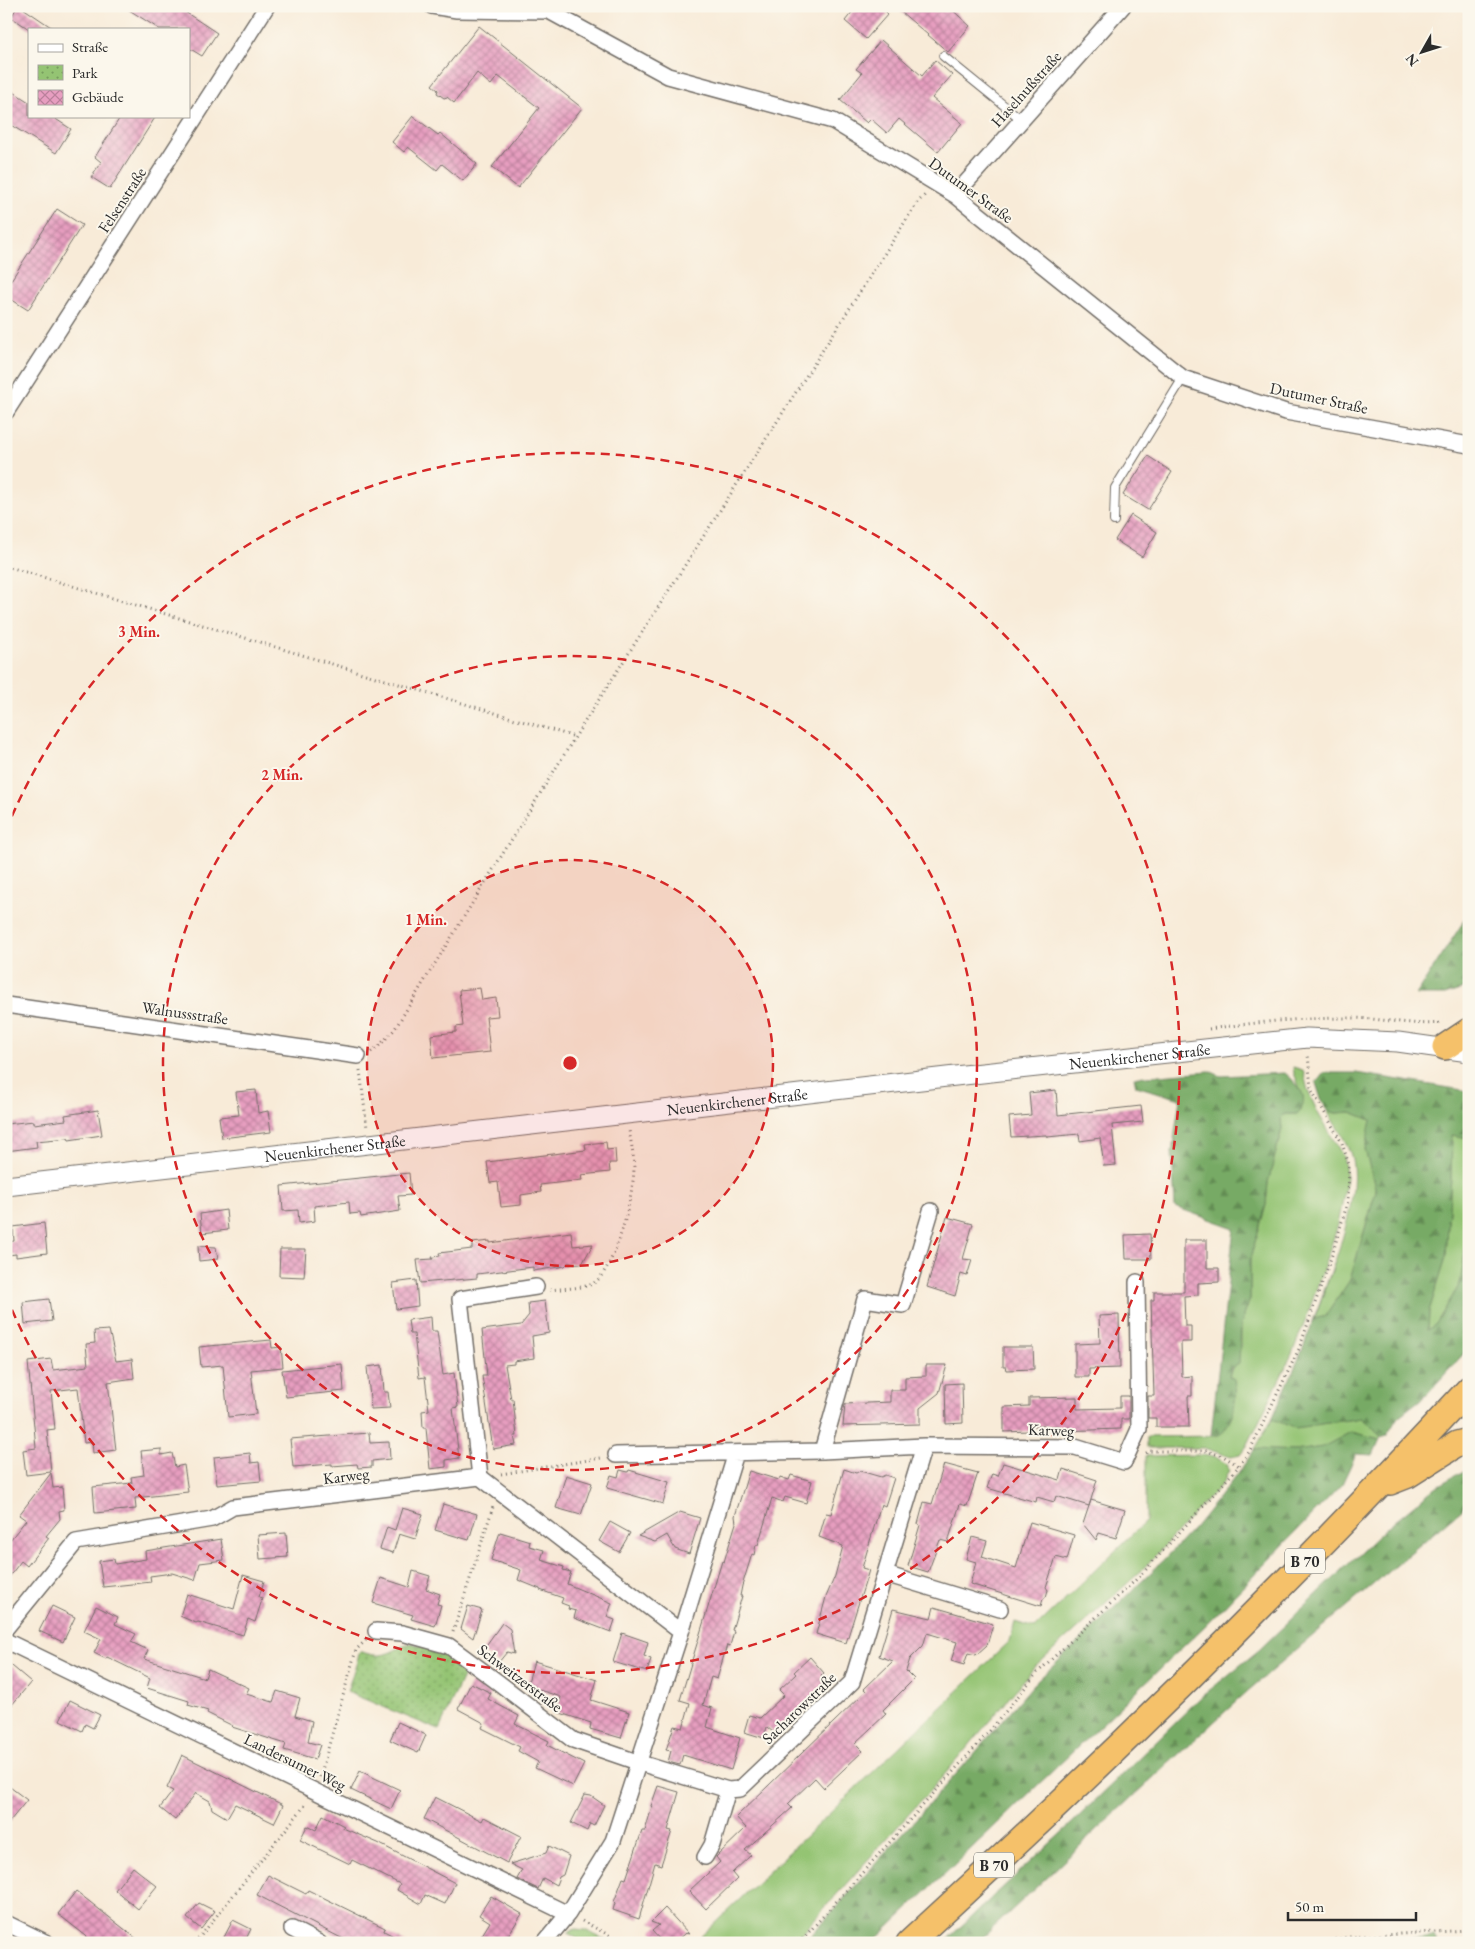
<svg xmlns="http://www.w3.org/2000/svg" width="1475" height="1949" font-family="'EB Garamond',serif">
  <defs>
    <pattern id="forest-firs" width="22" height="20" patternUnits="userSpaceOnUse" patternTransform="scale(1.25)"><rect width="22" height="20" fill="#77aa65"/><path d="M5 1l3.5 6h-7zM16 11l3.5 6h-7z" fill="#628b53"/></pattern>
    <pattern id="park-dots" width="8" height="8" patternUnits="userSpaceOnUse" patternTransform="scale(1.25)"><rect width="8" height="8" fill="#94c473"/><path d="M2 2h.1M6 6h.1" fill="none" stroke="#799f5f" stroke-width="1.8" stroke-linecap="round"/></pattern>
    <pattern id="building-cross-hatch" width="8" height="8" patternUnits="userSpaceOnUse" patternTransform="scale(1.25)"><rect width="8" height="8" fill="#e79ec0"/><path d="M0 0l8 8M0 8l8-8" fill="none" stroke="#bb819c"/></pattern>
  </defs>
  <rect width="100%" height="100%" fill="#fbf7ec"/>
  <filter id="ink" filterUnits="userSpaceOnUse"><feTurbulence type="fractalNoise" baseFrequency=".02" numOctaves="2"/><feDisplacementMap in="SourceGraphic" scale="10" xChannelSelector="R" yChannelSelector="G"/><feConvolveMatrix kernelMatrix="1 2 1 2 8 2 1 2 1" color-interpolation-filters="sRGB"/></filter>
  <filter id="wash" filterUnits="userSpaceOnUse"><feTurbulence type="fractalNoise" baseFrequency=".0096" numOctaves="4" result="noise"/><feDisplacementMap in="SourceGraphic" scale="20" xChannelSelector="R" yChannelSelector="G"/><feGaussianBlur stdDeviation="1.12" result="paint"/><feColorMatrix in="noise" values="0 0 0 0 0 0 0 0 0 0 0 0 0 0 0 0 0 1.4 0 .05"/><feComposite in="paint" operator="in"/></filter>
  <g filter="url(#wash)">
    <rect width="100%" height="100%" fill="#f8ebd8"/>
    <!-- grass -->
    <path fill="#94c473" stroke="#60784f" d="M1293,1067L1303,1070L1308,1091L1318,1113L1343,1156L1347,1178L1338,1225L1310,1308L1292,1354L1247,1446L1240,1455L1231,1457L1204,1448H1147V1437L1219,1436L1229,1376L1241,1347V1324L1250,1299V1259L1266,1205L1268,1182L1282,1129L1281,1118L1284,1114H1297L1303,1097L1294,1073Z
      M1327,1111L1336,1113L1351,1112L1372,1120L1365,1149L1376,1191L1350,1280L1326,1316L1314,1319C1329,1277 1361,1202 1352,1159C1348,1142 1335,1125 1327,1111Z
      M1452,1135L1469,1138V1227L1460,1284L1436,1324L1428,1331L1429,1311L1446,1257L1451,1177Z
      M1361,1418L1373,1427L1381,1437L1380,1439L1351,1432L1323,1447L1295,1451L1255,1449L1272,1419L1295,1428Z
      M1203,1455L1217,1458L1227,1464L1229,1470L1223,1483L1140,1572L1035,1667L945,1774L793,1943H694L1010,1641L1015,1622L1035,1628L1146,1521V1456Z
      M575,1929L585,1930L611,1943H584L568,1933Z"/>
    <!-- forest -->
    <path fill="url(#forest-firs)" stroke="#516a48" d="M1469,913V987L1445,995H1416Z
      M1209,1071L1221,1076L1285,1073C1298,1084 1312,1098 1297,1114H1284L1281,1118L1282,1129L1268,1182L1266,1205L1250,1259V1299L1241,1324L1239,1363L1231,1368L1229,1376L1234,1379C1238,1401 1234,1420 1219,1436L1211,1435L1234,1228L1175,1207L1172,1152L1180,1099L1136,1086L1134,1077Z
      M1324,1073H1356L1469,1091V1138L1452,1135L1451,1177L1446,1257L1429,1311L1428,1330L1436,1324L1460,1284L1469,1227V1348L1425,1396L1398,1417L1387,1435L1381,1437L1373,1427L1361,1418L1295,1428L1272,1419L1302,1351L1334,1264L1314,1319L1326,1316L1350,1280L1376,1191L1365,1149L1371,1120L1351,1112L1336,1113L1327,1111L1320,1096L1316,1083Z
      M1351,1432L1380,1439L1373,1455L1356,1454L1342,1484L1207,1624L872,1943H804L974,1754L1033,1685L1165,1559L1195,1527L1236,1476L1255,1449L1295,1451L1323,1447Z
      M1469,1468V1503L1249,1690L1133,1796L977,1943H943L1072,1823L1201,1697L1259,1650L1387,1527L1437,1486Z
      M1434,1937L1437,1943H1369Z"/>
    <!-- park -->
    <path fill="url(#park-dots)" stroke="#60784f" d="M411,1643L448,1654L467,1668L439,1730L347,1692L360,1651C384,1661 389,1651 411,1643Z"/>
    <g id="blocks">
      <!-- building -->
      <path fill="url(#building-cross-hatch)" d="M18,6H20L54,29H29L11,17Z
        M123,6H176L217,33L202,56L189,48V29H159Z
        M857,6H880L888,14L866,39L845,21Z
        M894,6H948L970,26L948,52Z
        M479,26L582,108L518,188L492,167L539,108L498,76L491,85L477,73L454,103L447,97L444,98L437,93L438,90L432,85Z
        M881,40L922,76L935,60L952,75L932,98L962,123L938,152L899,119L887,133L871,119L867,123L840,100L862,73L856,69Z
        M6,87L29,102V116H51L71,129L56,153L6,122Z
        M121,116H156L110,189L91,177L101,162L95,157Z
        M413,116L438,135L440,133L477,164L463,181L442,164L437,170L408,147L404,152L392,142Z
        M57,209L82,225L28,310L6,296V288Z
        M1148,456L1172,472L1148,510L1123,495Z
        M1131,515L1157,532L1142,557L1115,540Z
        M480,988L482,1000L496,998L498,1016L486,1017L490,1052L433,1058L431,1035L456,1032V1027L463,1026L459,990Z
        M256,1090L258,1113L268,1111L271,1132L222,1138L219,1117L239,1115L236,1092Z
        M1056,1090L1058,1115L1141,1106L1143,1122L1112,1125L1116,1165L1104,1166L1100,1138L1080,1141L1079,1134L1047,1137L1046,1135L1011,1137L1009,1117L1031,1115L1029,1093Z
        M98,1110L102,1135L69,1140L68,1138L36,1141L37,1147L6,1151V1124L34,1121V1124L66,1120L65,1115Z
        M606,1142L607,1150L615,1149L616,1163H609L610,1172L581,1175L582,1180L540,1185L541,1192L521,1195V1205L501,1207L498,1182L490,1183L487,1162L586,1150L585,1144Z
        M409,1173L411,1195L398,1196L400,1211L361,1217L360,1213L350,1214L349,1202L314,1206L315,1221L299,1223L298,1210L283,1211L281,1186Z
        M226,1210L228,1230L202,1233L200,1214Z
        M947,1217L973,1224L963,1259L972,1260L967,1276L961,1274L955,1296L927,1287Z
        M44,1223L47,1253L16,1257V1254L8,1255L7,1242L14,1241L13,1227Z
        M571,1232L573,1246L593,1244L582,1264L568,1263L565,1266L533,1271V1267L477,1274V1278L420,1283L417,1260L433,1259L432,1257L440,1256L439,1253L472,1249V1243L490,1241V1243Z
        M1150,1234L1151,1259H1126L1125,1235Z
        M1184,1240H1207V1268H1219V1282L1198,1283V1295L1184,1296L1185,1326H1191V1342H1181L1182,1377L1192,1376V1396H1188L1189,1427H1156V1418H1148V1396H1154L1151,1300H1154V1292H1184Z
        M198,1246L216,1247L218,1259L199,1261Z
        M280,1249H306L304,1277L279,1276Z
        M416,1280L418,1306L396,1309L393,1283Z
        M49,1299L52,1321L25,1324L23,1302Z
        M545,1301L549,1333L532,1336L534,1358L514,1361V1364L505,1365L511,1399H513L517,1436H514L516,1445L493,1449L482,1376H487L482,1330L521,1325L529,1315L528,1303Z
        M1119,1315L1120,1368L1089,1369V1377H1075V1344L1100,1343L1099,1316Z
        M431,1317L432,1331H437L443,1375L454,1373L458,1407L453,1408L459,1458L446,1460V1467L430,1469L426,1428H423L422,1411L429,1410L425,1377L419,1378L414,1334H410L408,1320Z
        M109,1330L116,1361L132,1359L134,1378L108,1382L116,1450L93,1453L92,1442L84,1443L78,1388L51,1391L55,1429L47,1430L51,1472L26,1475L23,1450L36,1448L28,1362L51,1359L53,1370L88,1366L86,1344L95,1343L94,1331Z
        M271,1340L272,1348L281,1347L283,1367L251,1370L256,1414L228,1417L223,1365L201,1367L199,1347Z
        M1003,1347H1033L1034,1369L1007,1370L1006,1367H1003Z
        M342,1364L344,1391L286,1397L282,1370Z
        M382,1365L384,1392H388L390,1408L371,1409L367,1367Z
        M926,1365H947L939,1393L920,1408V1424L843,1426L845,1404L890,1402V1390H905V1377L926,1376Z
        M962,1383L963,1423L946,1424L945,1384Z
        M1120,1396H1129V1419H1121V1429L1060,1431V1426H1030V1431L1004,1432V1407L1029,1406V1398L1077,1397V1409L1120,1408Z
        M369,1433L370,1443L389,1442L390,1459L372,1461V1467L358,1468L357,1464L332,1466V1464L293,1467L290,1439Z
        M161,1449V1455L172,1453L175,1467L184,1465L188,1492L135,1498L136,1509L95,1513L93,1487L132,1483L131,1477L144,1475L141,1451Z
        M250,1453L251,1463L259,1462L261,1481L217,1485L214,1457Z
        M1003,1463L1060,1480L1063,1469L1097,1480L1089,1506L1056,1496L1054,1502L1037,1497L1036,1502L987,1488L992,1474L998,1476Z
        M944,1464L978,1473L967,1506L960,1504L948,1542L940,1540L928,1572L908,1566L920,1525L918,1524L924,1502L932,1504Z
        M844,1469L856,1473L860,1471L881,1477L885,1475L894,1478L885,1506L881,1504L862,1568L869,1570L846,1643L816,1634L826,1597L835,1576L843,1546L819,1537L826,1513L831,1514Z
        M620,1470L628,1472L629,1470L669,1482L663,1504L607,1488L611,1475L618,1477Z
        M749,1471L779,1480L780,1477L789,1480L791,1475L812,1481L806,1503L785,1497L783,1502L772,1498L758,1545H756L754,1555L752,1554L742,1586L740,1596H742L732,1630L734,1631L730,1646L727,1645L717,1679L711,1677L703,1705L712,1708L707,1727L740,1738L731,1770L683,1755L680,1765L668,1762L671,1751L666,1750L674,1726L683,1728L690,1703L680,1700L722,1561L724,1562L726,1555L736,1523L735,1516Z
        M51,1473L53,1488L62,1487L64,1510L59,1511L60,1519L46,1536L49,1538L27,1566L21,1561L6,1581V1545L26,1520L19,1515Z
        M566,1475L592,1483L581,1515L556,1508Z
        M1091,1500L1125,1510L1116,1538L1099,1533L1096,1540L1083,1524Z
        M443,1504L477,1514L469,1540L435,1530Z
        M402,1508L423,1514L415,1539L399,1534L393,1553L380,1549L387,1527L395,1530Z
        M680,1512L700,1518L689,1554L675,1549L667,1535L655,1542L638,1536Z
        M610,1522L630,1533L619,1552L599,1541Z
        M1030,1522L1074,1535L1067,1560L1056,1557L1046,1587L1048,1590L1046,1597L1043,1599L1041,1606L970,1584L976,1562L966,1559L972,1537L987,1541L982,1557L1016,1568Z
        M500,1532L530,1541L529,1546L544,1550L541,1560L564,1567L563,1570L571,1572L567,1584L612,1603L607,1617L615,1620L611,1632L574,1618L576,1611L568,1609L569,1606L561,1603L563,1598L540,1590V1589L518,1580L521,1570L491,1560Z
        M286,1533L288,1557L260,1559L258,1535Z
        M221,1539L224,1560L200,1563L195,1580L172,1573L150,1576L151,1582L103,1587L99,1561L114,1559L115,1564L146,1559L145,1551Z
        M413,1571L430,1576L426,1589L440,1594L437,1604L441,1605L435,1626L411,1619L413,1615L373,1603L381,1578L409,1587Z
        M243,1575L264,1581L259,1597L262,1598L261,1603L255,1622L248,1619L243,1635L198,1622L196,1623L180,1616L187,1594L234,1609Z
        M52,1606L75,1617L63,1642L39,1631Z
        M96,1606L118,1617L115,1624L136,1634L131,1642L148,1650L144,1659L205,1678L208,1669L249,1688L246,1694L273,1702L277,1691L300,1698L295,1716L312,1721L308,1742L320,1745L315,1759L284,1750L286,1744L232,1727L233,1726L207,1713L208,1711L188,1705L189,1701L147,1688L150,1678L107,1657L106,1659L94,1653L101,1639L84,1631Z
        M468,1606L482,1610L473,1638L461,1629Z
        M934,1607L993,1624L987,1645L976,1655L968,1653L964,1665L951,1661L957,1642L927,1633L923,1646L910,1659L906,1671L914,1679L883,1710L886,1714L855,1743L863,1751L824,1788L815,1778L788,1804L792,1808L745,1850L751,1855L732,1873L737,1879L706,1909L689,1891L720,1862L716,1857L746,1828L736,1817L866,1691L864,1689L893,1661L879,1656L893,1609L931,1618Z
        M502,1623L510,1629L514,1654L507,1652L498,1663L482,1651Z
        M622,1633L648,1642L644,1656L651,1659L647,1672L613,1662Z
        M810,1657L824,1673L821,1676L827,1683L774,1733L767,1727L764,1738L744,1732L749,1715L760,1718L784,1695L779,1690L796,1674L794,1672Z
        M6,1661L31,1682L6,1712Z
        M534,1661L597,1680L591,1700L629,1712L621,1738L590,1729L591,1723L557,1712L561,1697L530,1687L528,1682Z
        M471,1683L491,1693L488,1699L519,1716L515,1724L549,1741L547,1745L584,1764L573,1786L535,1768L538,1762L518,1751L520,1747L482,1728L484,1723L458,1709Z
        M70,1700L100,1715L93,1728L85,1724L82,1731L60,1720Z
        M398,1722L426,1735L418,1753L390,1740Z
        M182,1755L283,1805L274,1823L235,1804L227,1818L212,1809L210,1801L196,1793L175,1820L160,1808L173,1791L167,1788Z
        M360,1771L400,1790L391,1809L351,1790Z
        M6,1784L27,1800L6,1826Z
        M658,1786L679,1792L668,1830L672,1831L661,1865L655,1863L639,1919L613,1910L615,1903L614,1902L623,1878L626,1879L642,1831H645L652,1807L651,1806Z
        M585,1795L591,1796L604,1805L594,1826L590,1824L587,1831L571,1823Z
        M435,1797L482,1821L484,1817L521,1836L507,1863L424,1819Z
        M323,1815L344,1826L343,1828L378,1843L455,1883L445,1904L425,1895L421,1904L397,1890L400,1884L352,1860L350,1864L300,1840L307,1826L316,1830Z
        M549,1846L569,1856L563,1875L559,1877L556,1885L543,1878L538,1889L517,1879L522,1870L510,1864L546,1853Z
        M133,1867L157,1886L138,1909L115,1890Z
        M268,1875L306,1894L308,1890L385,1928L384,1931L407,1943H351L257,1895Z
        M76,1891L142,1943H95L58,1914Z
        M491,1896L522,1914L503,1943H477L490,1922L479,1915Z
        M199,1903L215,1911L201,1929L187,1918Z
        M665,1908L689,1934L685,1933L674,1943H663L652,1931L659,1925L651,1922Z
        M233,1920L251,1929L244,1943H221Z"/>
    </g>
  </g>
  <g filter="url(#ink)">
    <use href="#blocks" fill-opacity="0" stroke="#736e68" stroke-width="1"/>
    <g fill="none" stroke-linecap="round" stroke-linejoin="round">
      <!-- service casing -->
      <g stroke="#736e68" stroke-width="10">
        <path id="service" d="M943,56L1022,120
          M1114,521L1115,488L1183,378"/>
      </g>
      <!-- minor casing -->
      <g stroke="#736e68" stroke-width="18">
        <path id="minor" d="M432,6L457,10L549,11L668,76L833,121L955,195L1183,378L1286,412L1469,445
          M955,195L1123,6
          M6,412L267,6
          M6,1005L358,1056
          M822,1451L865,1299L903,1305L931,1211
          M616,1455L822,1451L924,1446L1075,1447L1124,1462L1139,1429L1137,1282
          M480,1477L681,1632L613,1841L568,1914L544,1943
          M480,1477L460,1299L536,1287
          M885,1574L1000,1609
          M6,1628L76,1542L212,1519L233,1507L480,1477
          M376,1631L402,1633L449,1646L499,1683L573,1740L640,1763L728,1790L740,1789L852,1682L924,1446
          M681,1632L736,1453
          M6,1641L568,1914
          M705,1857L712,1845L728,1790
          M6,1923L47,1943
          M292,1929L319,1943"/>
      </g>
      <!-- tertiary casing -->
      <g stroke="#736e68" stroke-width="21">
        <g id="tertiary">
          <path id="s1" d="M6,1186L964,1075L1307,1038L1398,1042L1469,1052"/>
        </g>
      </g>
      <!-- trunk casing -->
      <g stroke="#736e68" stroke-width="28">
        <path id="trunk" d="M1445,1047L1469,1031
          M1390,1482L1408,1475L1457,1444L1469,1441
          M909,1943C1103,1766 1291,1582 1469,1389"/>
      </g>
      <!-- path -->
      <path stroke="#736e68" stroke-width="3" stroke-dasharray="1 4" stroke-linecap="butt" d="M6,566L575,737
        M1209,1029C1256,1022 1303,1018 1350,1018C1381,1018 1412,1026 1442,1023
        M371,1052L380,1045L394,1030L575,737L917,203L925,195
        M360,1070L367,1128
        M550,1290C563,1288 580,1289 592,1284C615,1273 634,1193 634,1168C634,1156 631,1143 629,1130
        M1146,1453L1150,1451H1206L1223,1456L1239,1466
        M501,1474L601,1458
        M453,1632L493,1507
        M320,1777L356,1650L366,1640
        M582,1921L624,1943
        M195,1943L306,1804
        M799,1943L988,1733L1037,1673L1142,1574L1239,1466L1249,1452L1299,1349L1333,1252L1348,1201L1349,1165L1342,1143L1311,1089L1308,1054
        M1315,1943L1349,1937L1469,1930"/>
      <!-- service -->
      <use href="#service" stroke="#fff" stroke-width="8"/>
      <!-- minor -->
      <use href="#minor" stroke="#fff" stroke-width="15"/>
      <!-- tertiary -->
      <use href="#tertiary" stroke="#fff" stroke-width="19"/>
      <!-- trunk -->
      <use href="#trunk" stroke="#f5c16b" stroke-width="25"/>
    </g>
  </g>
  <!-- distance rings -->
  <circle cx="570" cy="1063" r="203" fill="#d62828" fill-opacity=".12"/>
  <g fill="none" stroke="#d62828" stroke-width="2.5" stroke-dasharray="9 6">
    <circle cx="570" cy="1063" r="203"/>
    <circle cx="570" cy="1063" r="407"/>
    <path d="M6 830A610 610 0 1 1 6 1296"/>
  </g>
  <g text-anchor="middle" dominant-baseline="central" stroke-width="4" stroke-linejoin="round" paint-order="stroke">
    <!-- shield labels -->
    <g fill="#fbf7ec" stroke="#696865" stroke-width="1">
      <rect x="1285" y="1548.5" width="40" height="25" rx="4"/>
      <rect x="974" y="1852.5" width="40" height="25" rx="4"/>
    </g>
    <g font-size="15" font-weight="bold" fill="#2b2b2b">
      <text x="1305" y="1561">B 70</text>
      <text x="994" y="1865">B 70</text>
    </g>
    <!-- street labels -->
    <g font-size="16" fill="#2b2b2b" stroke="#fbf7ec">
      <text transform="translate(1026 89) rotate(-48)">Haselnußstraße</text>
      <text transform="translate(971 190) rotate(36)">Dutumer Straße</text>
      <text transform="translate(122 200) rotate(-57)">Felsenstraße</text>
      <text transform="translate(1319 398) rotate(12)">Dutumer Straße</text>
      <text transform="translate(185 1013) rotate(8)">Walnussstraße</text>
      <text stroke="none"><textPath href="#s1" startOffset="1141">Neuenkirchener Straße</textPath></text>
      <text stroke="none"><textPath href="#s1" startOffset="736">Neuenkirchener Straße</textPath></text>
      <text stroke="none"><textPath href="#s1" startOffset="331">Neuenkirchener Straße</textPath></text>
      <text transform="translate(1051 1430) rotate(2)">Karweg</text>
      <text transform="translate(346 1476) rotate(-7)">Karweg</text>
      <text transform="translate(520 1678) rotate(37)">Schweitzerstraße</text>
      <text transform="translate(799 1708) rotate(-44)">Sacharowstraße</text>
      <text transform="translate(295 1762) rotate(26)">Landersumer Weg</text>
    </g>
  </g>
  <circle cx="570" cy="1063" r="8" fill="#d62828" stroke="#fbf7ec" stroke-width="2.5"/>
  <g font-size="15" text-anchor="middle" font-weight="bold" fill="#d62828" stroke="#fbf7ec" stroke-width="4" stroke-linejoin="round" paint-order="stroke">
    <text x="139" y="637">3 Min.</text>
    <text x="282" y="780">2 Min.</text>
    <text x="426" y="925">1 Min.</text>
  </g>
  <!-- margin -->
  <rect width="1475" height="1949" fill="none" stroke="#fbf7ec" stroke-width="25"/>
  <!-- legend -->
  <rect x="28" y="28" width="162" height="90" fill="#fbf7ec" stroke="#a8a59f"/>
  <rect x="38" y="44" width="25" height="8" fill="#ffffff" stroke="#a8a59f"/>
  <text x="72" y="52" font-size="15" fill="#2b2b2b">Straße</text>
  <rect x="38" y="65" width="25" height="15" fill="url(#park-dots)" stroke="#a8a59f"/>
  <text x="72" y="78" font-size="15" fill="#2b2b2b">Park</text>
  <rect x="38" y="90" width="25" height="15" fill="url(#building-cross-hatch)" stroke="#a8a59f"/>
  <text x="72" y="102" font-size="15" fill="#2b2b2b">Gebäude</text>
  <!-- north arrow -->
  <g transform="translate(1422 52) rotate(231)" stroke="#fbf7ec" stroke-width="4" paint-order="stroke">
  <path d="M0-4L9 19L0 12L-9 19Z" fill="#2b2b2b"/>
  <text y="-8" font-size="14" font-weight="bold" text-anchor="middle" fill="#2b2b2b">N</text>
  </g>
  <!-- scale -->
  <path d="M1288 1912v8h128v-8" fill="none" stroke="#2b2b2b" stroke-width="2.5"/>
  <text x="1295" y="1912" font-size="15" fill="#2b2b2b" stroke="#fbf7ec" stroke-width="4" paint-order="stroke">50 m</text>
</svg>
